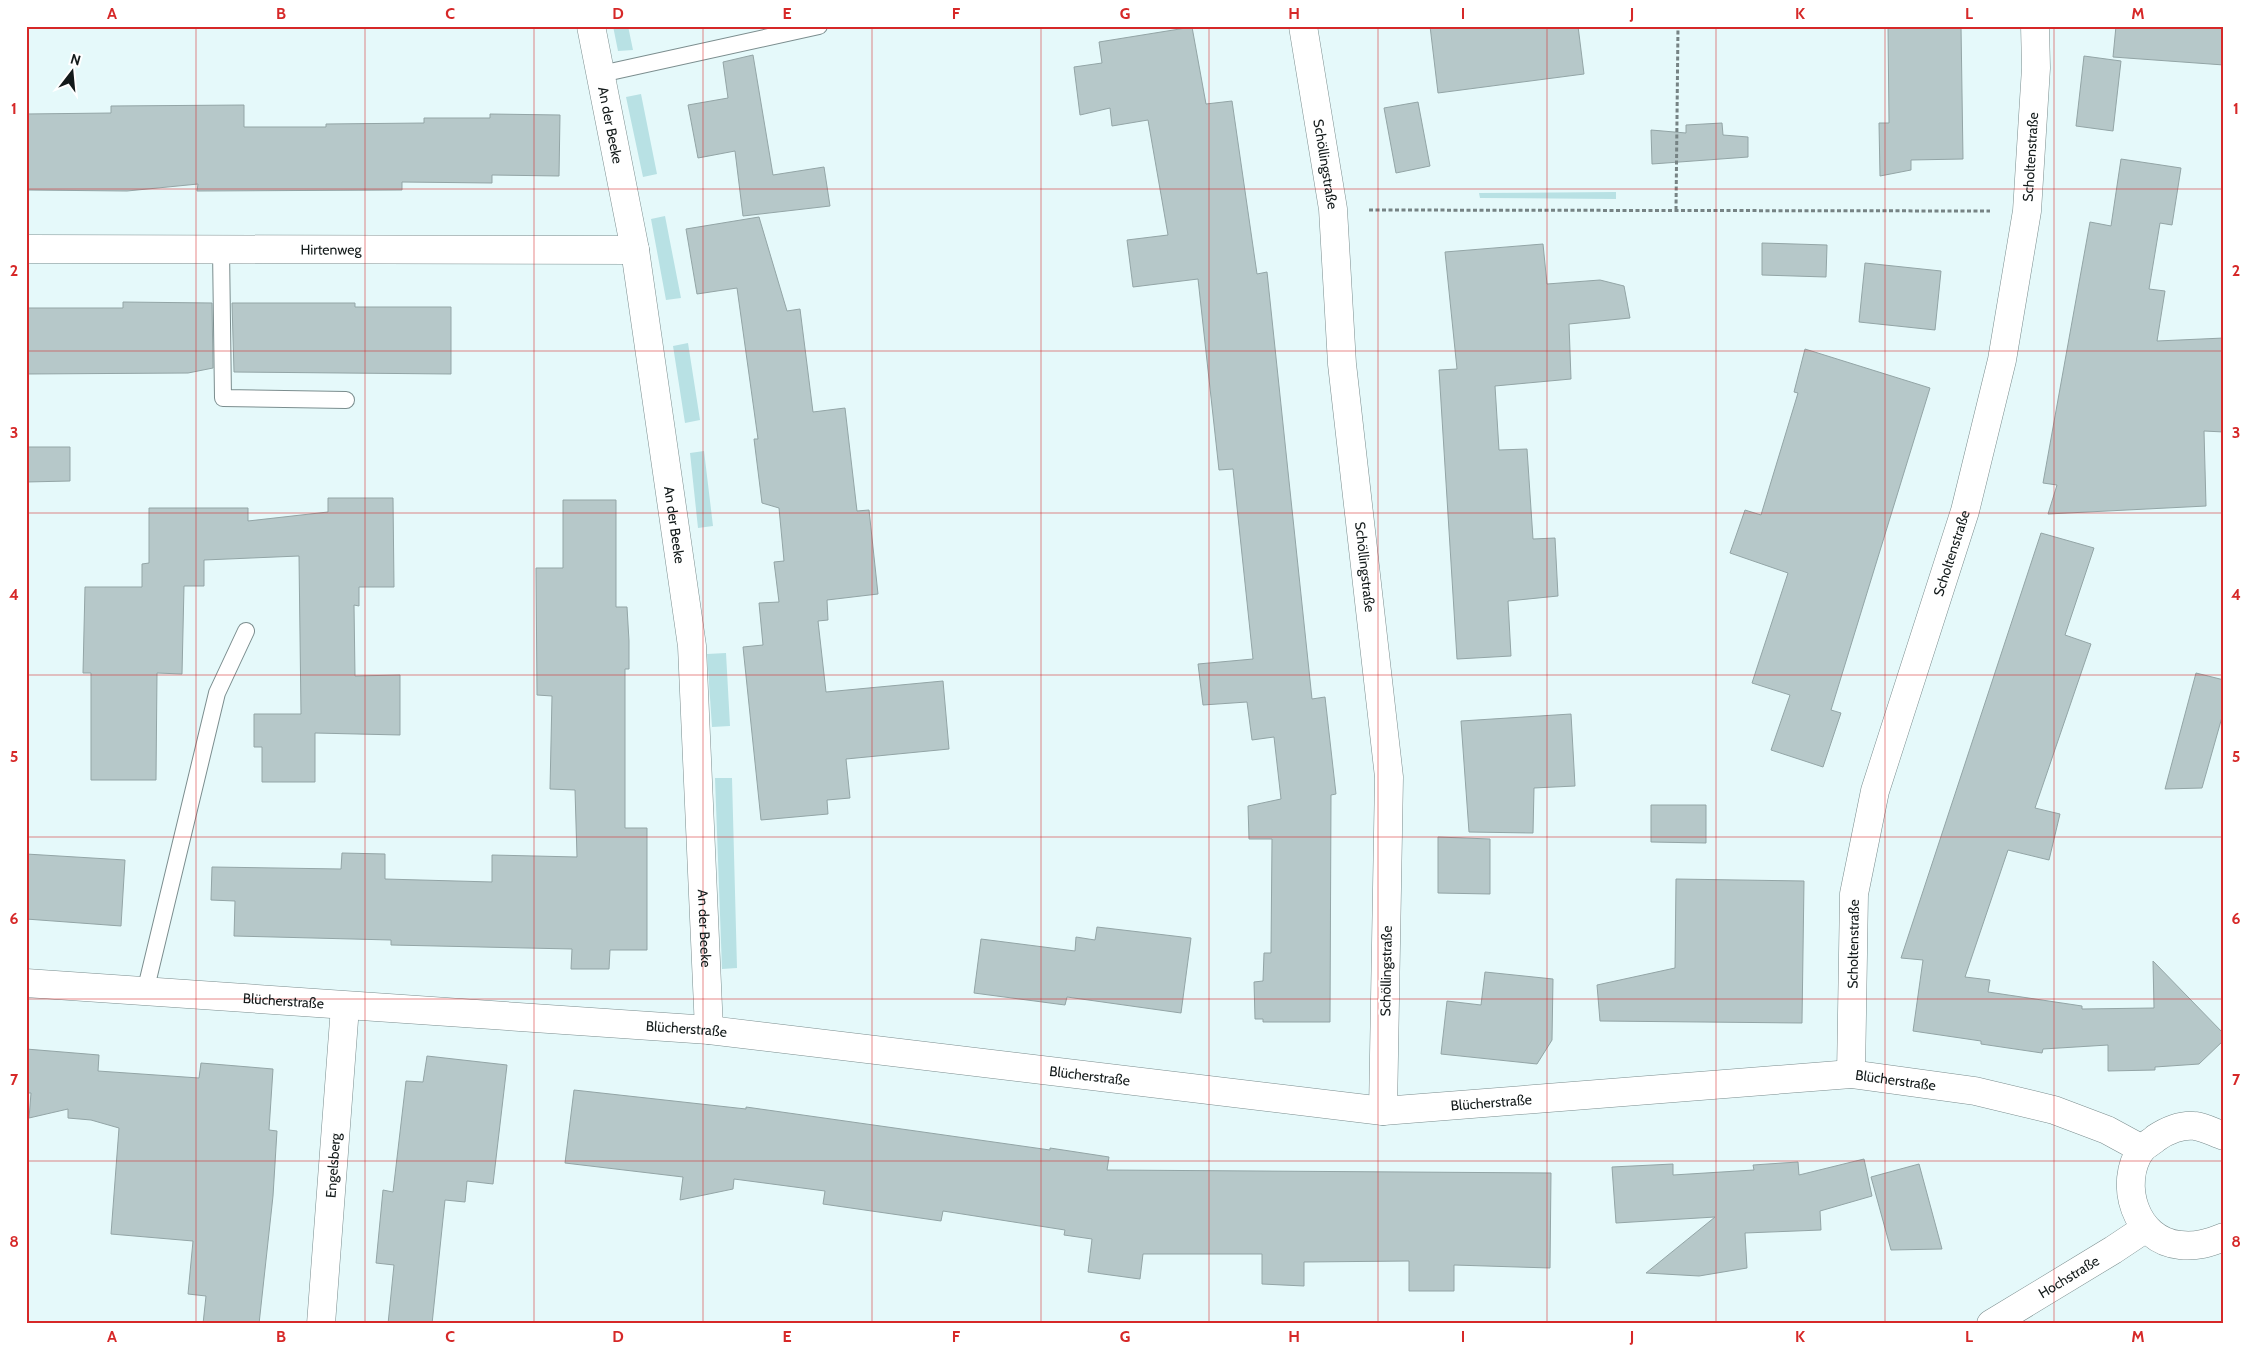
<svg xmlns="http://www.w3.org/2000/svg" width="2250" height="1350" font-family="Cabin,sans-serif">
  <rect width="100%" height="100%" fill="#e5f9fa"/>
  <!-- green -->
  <path fill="#b8e1e4" d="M613,26H628L633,50L618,51Z
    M641,94L657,174L643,177L626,97Z
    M1616,192V199L1480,198L1479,193Z
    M665,216L681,298L666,300L651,219Z
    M688,343L700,420L685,423L673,346Z
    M704,451L713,526L698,528L690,453Z
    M726,653L730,726L712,727L707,654Z
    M715,778H732L737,968L722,969Z"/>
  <!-- building -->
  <path fill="#b6c8c9" stroke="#93a5a6" d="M1430,26H1578L1584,74L1438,93Z
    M1888,26H1961L1963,159L1911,160V170L1880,176L1879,123H1889Z
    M2116,26H2224V65L2113,57Z
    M1192,27L1206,104L1232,101L1257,274L1267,272L1312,699L1325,697L1336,794L1331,795L1330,1022H1263V1019H1255L1254,982L1263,981L1264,953H1271L1272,839H1249L1248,806L1281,799L1274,737L1252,740L1247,702L1203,705L1198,664L1253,659L1233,469L1219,470L1198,279L1133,287L1127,240L1168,235L1148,120L1112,126L1110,108L1080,115L1074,67L1102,63L1099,42Z
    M753,55L773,175L824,167L830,206L743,216L735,151L698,158L688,105L728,98L723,62Z
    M2084,56L2121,61L2113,131L2076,126Z
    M1418,102L1430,166L1396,173L1384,108Z
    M244,105V127H326V124L424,123V118H490V114L560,115L559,176L492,175V183L402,182V190L197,191L198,184L127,191L26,190V114L111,113V106Z
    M1722,123L1723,135L1748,137V157L1652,164L1651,130L1686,133V125Z
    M2121,159L2181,168L2172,225L2160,223L2149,289L2165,291L2157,341L2224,338V432L2204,431L2206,506L2048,514L2057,485L2043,483L2090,222L2111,226Z
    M759,217L787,311L800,309L813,412L845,408L857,511L869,510L878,594L827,600L828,620L818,621L826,692L943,681L949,749L846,759L850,798L827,800L828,814L761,820L743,647L763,645L759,603L779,602L774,562L784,561L779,508L762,503L754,439H758L737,288L697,294L686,229Z
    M1762,243L1827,245L1826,277L1762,275Z
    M1543,244L1547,284L1600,280L1624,286L1630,318L1569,324L1571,379L1495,386L1499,450L1527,449L1533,539L1555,538L1558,596L1508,601L1511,656L1457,659L1439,370L1457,369L1445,252Z
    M1865,263L1941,271L1935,330L1859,322Z
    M123,302L212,303L213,368L188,373L26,374V308H123Z
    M232,303H355V307H451V374L234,372Z
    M1805,349L1930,388L1831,710L1841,713L1823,767L1771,750L1790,695L1752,683L1788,573L1730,553L1745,510L1761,515L1798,393L1794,392Z
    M26,447H70V481L26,482Z
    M328,498H393L394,587H359V606L354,605L355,676L400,675V735L315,733V782H262V747H254V714H301L299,556L204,560V586H184L182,674L157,673L156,780H91V673H83L85,587H142V564L149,563V508H248V521L328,512Z
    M563,500H616V607H627L629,641V669H625V828H647V950H610L609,969H571L572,949L391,945V940L234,936L235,901L211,900L212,867L341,869L342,853L385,854V879L492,882V855L577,857L575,790L550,789L552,696L537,695L536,568H563Z
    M2041,533L2094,548L2065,635L2091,644L2035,808L2060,814L2049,860L2008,850L1965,977L1990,980L1988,992L2082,1006V1009L2154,1008L2153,961L2224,1034V1040L2199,1064L2155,1067V1070L2108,1071V1045L2043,1049L2042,1053L1981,1044V1041L1913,1031L1923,960L1901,958Z
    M2196,673L2224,680V710L2202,788L2165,789Z
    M1571,714L1575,786L1534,788L1533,833L1469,832L1461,721Z
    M1651,805H1706V843L1651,842Z
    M1438,837L1490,839V894L1438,893Z
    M26,854L125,860L121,926L26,919Z
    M1676,879L1804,881L1802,1023L1600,1021L1597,985L1675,968Z
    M1097,927L1191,938L1181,1013L1067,997L1065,1005L974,993L981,939L1075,951L1076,937L1095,940Z
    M1485,972L1553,979L1552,1040L1537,1064L1441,1054L1447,1001L1481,1005Z
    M26,1049L99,1055L98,1071L199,1078L201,1063L273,1069L269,1130L277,1131L273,1196L259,1324H203L206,1296L188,1294L193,1241L111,1234L119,1128L91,1120L68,1118V1109L29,1118L31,1093H26Z
    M427,1056L507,1065L493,1184L467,1181L465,1202L445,1200L432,1324H388L394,1265L376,1263L383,1190L393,1192L406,1081L423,1082Z
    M574,1090L746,1109V1107L1050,1150V1148L1109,1157L1107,1170L1551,1173L1550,1268L1454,1265V1291H1409V1261L1304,1262V1286L1262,1284V1254H1143L1140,1279L1088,1272L1092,1239L1064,1235L1065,1230L943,1211L941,1221L823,1204L825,1191L734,1179L733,1189L680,1200L683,1177L565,1163Z
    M1864,1159L1872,1196L1820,1211L1821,1230L1745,1233L1747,1268L1699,1276L1646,1273L1715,1217L1616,1223L1612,1167L1673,1164V1175L1754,1170L1753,1165L1798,1162L1799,1175Z
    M1919,1164L1942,1249L1891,1250L1871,1177Z"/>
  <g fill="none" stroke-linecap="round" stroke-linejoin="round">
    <!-- lane casing -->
    <g stroke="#7b8d8e" stroke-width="18">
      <path id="lane" d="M601,74L819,26
        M221,249L223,398L346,400
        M145,992L217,693L246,631"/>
    </g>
    <!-- street casing -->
    <g stroke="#7b8d8e" stroke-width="29">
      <g id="street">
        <path id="s1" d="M591,26L635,250L692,646L709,1030"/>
        <path id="s2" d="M1303,26L1333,209L1342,364L1389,777L1383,1111"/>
        <path id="s3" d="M26,249L635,250"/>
        <path id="s4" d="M26,983L709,1030L1383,1111L1851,1074L1975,1091L2054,1110L2107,1130L2142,1149"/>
        <path id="s5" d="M1851,1074L1854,894L1875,791L1965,511L2002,360L2027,211L2036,68L2035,26"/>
        <path d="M2224,1136C2215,1133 2204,1127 2195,1126C2182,1124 2166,1131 2156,1138C2152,1142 2145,1145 2141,1150C2118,1183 2135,1241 2180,1245C2196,1247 2209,1243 2224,1237"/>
        <path id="s6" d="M321,1324L345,1007"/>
        <path id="s7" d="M1991,1324L2113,1250L2146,1228"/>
      </g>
    </g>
    <!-- path -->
    <path stroke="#768384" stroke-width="3" stroke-dasharray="4 2.5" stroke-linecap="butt" d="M1369,210L1990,211
      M1676,210L1678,26"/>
    <!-- lane -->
    <use href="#lane" stroke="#fff" stroke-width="16"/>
    <!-- street -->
    <use href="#street" stroke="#fff" stroke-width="28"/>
  </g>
  <!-- grid -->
  <path fill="none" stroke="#d62828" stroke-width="1" stroke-opacity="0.55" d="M196,26V1324M365,26V1324M534,26V1324M703,26V1324M872,26V1324M1041,26V1324M1209,26V1324M1378,26V1324M1547,26V1324M1716,26V1324M1885,26V1324M2054,26V1324M26,189H2224M26,351H2224M26,513H2224M26,675H2224M26,837H2224M26,999H2224M26,1161H2224"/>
  <g text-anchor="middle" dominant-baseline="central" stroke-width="4" stroke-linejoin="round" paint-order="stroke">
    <!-- street labels -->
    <g font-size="14" fill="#131a1a" stroke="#fff">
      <text stroke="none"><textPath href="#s1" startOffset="101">An der Beeke</textPath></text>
      <text stroke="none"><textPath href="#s5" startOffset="940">Scholtenstraße</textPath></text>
      <text stroke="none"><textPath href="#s2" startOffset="140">Schöllingstraße</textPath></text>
      <text stroke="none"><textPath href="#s3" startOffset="305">Hirtenweg</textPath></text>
      <text stroke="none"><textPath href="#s1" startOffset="506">An der Beeke</textPath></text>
      <text stroke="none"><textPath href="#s5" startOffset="535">Scholtenstraße</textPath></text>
      <text stroke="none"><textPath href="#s2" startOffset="545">Schöllingstraße</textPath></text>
      <text stroke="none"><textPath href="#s1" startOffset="911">An der Beeke</textPath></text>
      <text stroke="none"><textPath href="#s5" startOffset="130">Scholtenstraße</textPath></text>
      <text transform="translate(1386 971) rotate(-89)">Schöllingstraße</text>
      <text stroke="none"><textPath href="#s4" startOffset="258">Blücherstraße</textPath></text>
      <text stroke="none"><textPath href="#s4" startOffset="662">Blücherstraße</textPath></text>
      <text stroke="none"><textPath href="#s4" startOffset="1068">Blücherstraße</textPath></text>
      <text stroke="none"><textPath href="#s4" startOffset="1878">Blücherstraße</textPath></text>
      <text stroke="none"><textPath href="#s4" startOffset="1472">Blücherstraße</textPath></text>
      <text stroke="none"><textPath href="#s6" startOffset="159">Engelsberg</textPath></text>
      <text stroke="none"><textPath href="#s7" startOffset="91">Hochstraße</textPath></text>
    </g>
  </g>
  <!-- border -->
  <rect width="2250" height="1350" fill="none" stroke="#ffffff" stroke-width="55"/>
  <!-- north arrow -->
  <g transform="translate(72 72) rotate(16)" stroke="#ffffff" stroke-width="4" paint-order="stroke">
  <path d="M0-4L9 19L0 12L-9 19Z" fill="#131a1a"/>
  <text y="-8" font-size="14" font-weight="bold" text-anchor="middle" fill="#131a1a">N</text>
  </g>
  <rect x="28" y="28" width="2194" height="1294" fill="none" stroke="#d62828" stroke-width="2"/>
  <g font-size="16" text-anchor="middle" font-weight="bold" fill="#d62828">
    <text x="112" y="19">A</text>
    <text x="281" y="19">B</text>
    <text x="450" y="19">C</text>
    <text x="618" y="19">D</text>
    <text x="787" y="19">E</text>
    <text x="956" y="19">F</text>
    <text x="1125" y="19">G</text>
    <text x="1294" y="19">H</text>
    <text x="1463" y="19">I</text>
    <text x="1632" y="19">J</text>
    <text x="1800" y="19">K</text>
    <text x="1969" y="19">L</text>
    <text x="2138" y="19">M</text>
    <text x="14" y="114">1</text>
    <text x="2236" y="114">1</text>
    <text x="14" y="276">2</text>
    <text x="2236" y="276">2</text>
    <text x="14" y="438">3</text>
    <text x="2236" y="438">3</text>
    <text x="14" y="600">4</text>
    <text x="2236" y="600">4</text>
    <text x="14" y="762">5</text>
    <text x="2236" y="762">5</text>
    <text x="14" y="924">6</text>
    <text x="2236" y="924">6</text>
    <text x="14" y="1085">7</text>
    <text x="2236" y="1085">7</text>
    <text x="14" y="1247">8</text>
    <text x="2236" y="1247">8</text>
    <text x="112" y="1342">A</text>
    <text x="281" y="1342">B</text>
    <text x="450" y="1342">C</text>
    <text x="618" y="1342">D</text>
    <text x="787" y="1342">E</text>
    <text x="956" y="1342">F</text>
    <text x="1125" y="1342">G</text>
    <text x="1294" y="1342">H</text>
    <text x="1463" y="1342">I</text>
    <text x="1632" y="1342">J</text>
    <text x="1800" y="1342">K</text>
    <text x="1969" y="1342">L</text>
    <text x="2138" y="1342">M</text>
  </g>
</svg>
